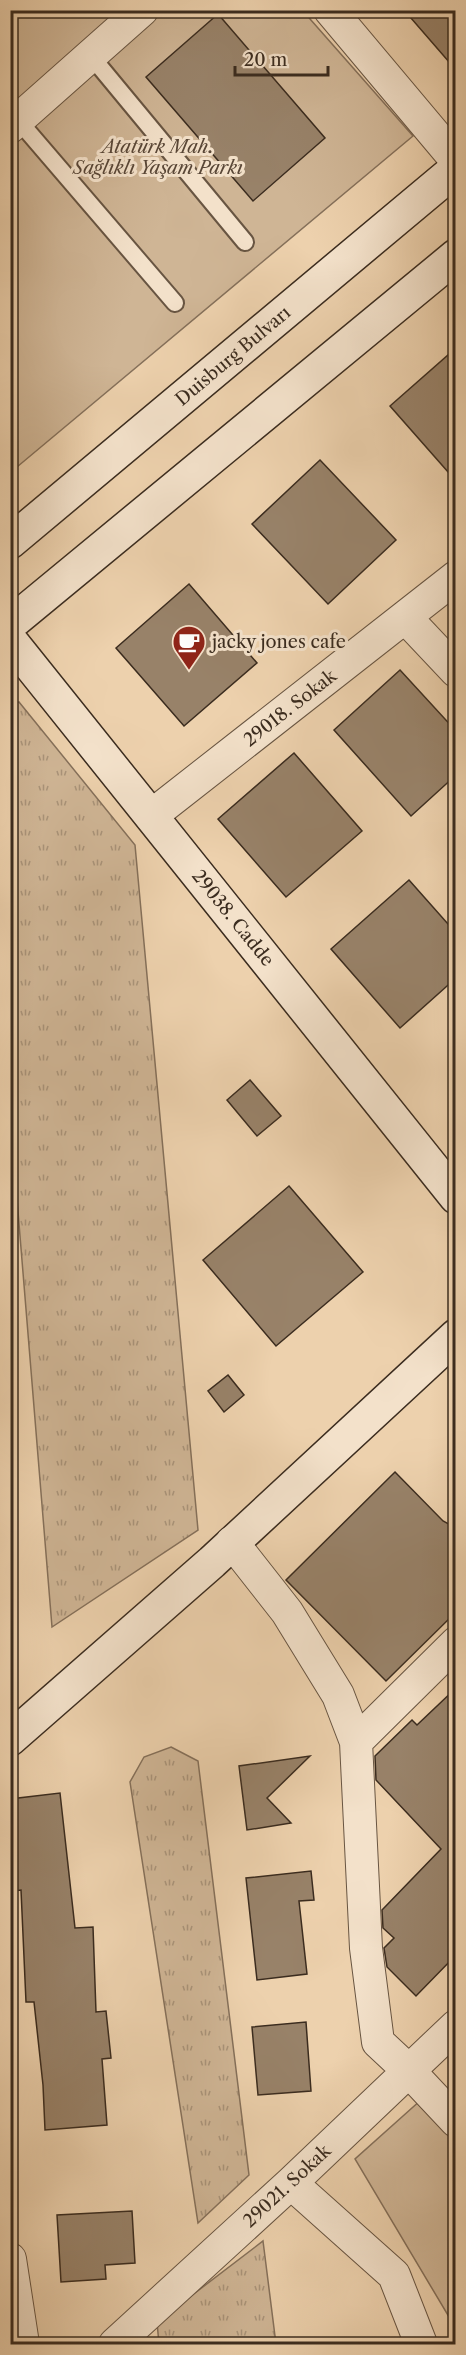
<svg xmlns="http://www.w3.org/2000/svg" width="466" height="2355" font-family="'Libre Caslon Text',serif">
  <defs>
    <pattern id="grass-tufts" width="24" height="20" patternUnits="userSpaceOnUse" patternTransform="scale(1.5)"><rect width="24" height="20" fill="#cfb595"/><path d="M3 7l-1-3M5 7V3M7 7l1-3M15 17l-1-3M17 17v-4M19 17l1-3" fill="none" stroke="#a99379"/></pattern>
  </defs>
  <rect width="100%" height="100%" fill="#edd1ad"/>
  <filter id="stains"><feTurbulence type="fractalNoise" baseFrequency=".00333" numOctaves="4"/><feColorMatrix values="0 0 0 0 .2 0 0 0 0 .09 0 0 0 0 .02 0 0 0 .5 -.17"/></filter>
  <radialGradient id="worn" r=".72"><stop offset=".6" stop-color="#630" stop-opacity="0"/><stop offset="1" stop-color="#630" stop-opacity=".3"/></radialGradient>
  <!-- grass -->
  <path fill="url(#grass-tufts)" stroke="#85705a" stroke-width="1.5" d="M19,702L135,845L198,1530L52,1627L11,1126L10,705Z
    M171,1747L198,1761L249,2175L198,2223L130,1782L144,1757Z
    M263,2241L276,2344H159L157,2322Z"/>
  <!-- park -->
  <path fill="#cfb595" stroke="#85705a" stroke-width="1.5" d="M11,11H303L413,136L11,472Z
    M422,2099L455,2137V2327L355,2159Z"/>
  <!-- building -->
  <path fill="#988269" stroke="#3b2c1f" stroke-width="1.5" d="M404,10H456V70Z
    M218,14L325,138L253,201L146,77Z
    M456,348V481L390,406Z
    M320,460L396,540L328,604L252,524Z
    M189,584L257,663L184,726L116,648Z
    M400,670L456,731V775L411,816L334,730Z
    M294,753L362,831L286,897L218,819Z
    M409,880L456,933V978L400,1028L331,949Z
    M250,1080L281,1116L257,1136L227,1100Z
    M289,1186L363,1272L276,1346L203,1260Z
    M228,1375L244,1395L224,1412L208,1391Z
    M395,1472L443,1521L456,1528V1612L386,1681L286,1580Z
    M456,1688V1955L416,1996L387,1967L384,1948L394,1938L383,1928L382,1910L441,1849L376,1780L375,1756L412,1720L417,1725Z
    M310,1756L267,1798L291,1823L247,1830L239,1766Z
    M60,1793L75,1928L93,1927L96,2012L106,2011L111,2058L102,2059L107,2125L45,2130L43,2085L34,2002H26L21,1890L14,1891L10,1860V1799Z
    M311,1871L314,1900L299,1901L307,1974L257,1980L246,1878Z
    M306,2022L311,2091L258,2095L252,2027Z
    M132,2211L135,2263L105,2265L106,2279L61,2282L57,2215Z"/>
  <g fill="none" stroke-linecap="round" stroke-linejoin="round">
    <!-- lane casing -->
    <g stroke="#685542" stroke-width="20">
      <path id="lane" d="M91,56L245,242
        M18,120L175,303"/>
    </g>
    <!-- street casing -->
    <g stroke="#685542" stroke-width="34">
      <path id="street" d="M330,10L456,160
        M10,127L142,10
        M406,618L456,671
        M151,816L456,577
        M232,1542L287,1612L338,1695L356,1742L366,1948L378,2042L409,2071L456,2121
        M356,1742L456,1643
        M291,2183L394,2275L421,2344
        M10,2259L23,2344
        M115,2344L291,2183L456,2026"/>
    </g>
    <!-- secondary casing -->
    <g stroke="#3b2c1f" stroke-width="36">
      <path id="secondary" d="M10,542L456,169
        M10,624L456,256
        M10,640L456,1197
        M10,1739L212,1562L456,1336"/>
    </g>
    <!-- lane -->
    <use href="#lane" stroke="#f3e1ca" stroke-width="16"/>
    <!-- street -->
    <use href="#street" stroke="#f3e1ca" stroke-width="32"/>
    <!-- secondary -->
    <use href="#secondary" stroke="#f3e1ca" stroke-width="33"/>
  </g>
  <!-- icons -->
  <defs>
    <g id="cafe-pin" transform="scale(1.725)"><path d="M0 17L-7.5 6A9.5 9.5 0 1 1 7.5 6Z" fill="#8f2418" stroke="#f3e1ca"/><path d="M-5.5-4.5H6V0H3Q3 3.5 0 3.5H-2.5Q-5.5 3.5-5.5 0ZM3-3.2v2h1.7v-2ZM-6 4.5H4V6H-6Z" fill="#fff"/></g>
  </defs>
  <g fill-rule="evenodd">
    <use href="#cafe-pin" x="189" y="642"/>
  </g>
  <g text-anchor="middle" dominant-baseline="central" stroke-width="6" stroke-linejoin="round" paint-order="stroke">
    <!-- park labels -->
    <g font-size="18" font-style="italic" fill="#594737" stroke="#f3e1ca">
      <text x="158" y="147">Atatürk Mah.<tspan x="158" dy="21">Sağlıklı Yaşam Parkı</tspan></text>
    </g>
    <!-- street labels -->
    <g font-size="18" fill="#3b2c1f" stroke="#f3e1ca">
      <text transform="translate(233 356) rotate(-40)">Duisburg Bulvarı</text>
      <text transform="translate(290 708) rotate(-38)">29018. Sokak</text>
      <text transform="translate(233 918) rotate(51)">29038. Cadde</text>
      <text transform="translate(287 2186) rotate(-43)">29021. Sokak</text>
    </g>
    <!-- poi labels -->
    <g font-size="18" fill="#3b2c1f" stroke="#f3e1ca" text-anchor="start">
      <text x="212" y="642">jacky jones cafe</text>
    </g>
  </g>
  <!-- margin -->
  <rect width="466" height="2355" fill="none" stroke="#edd1ad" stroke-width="36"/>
  <rect x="12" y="12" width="442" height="2331" fill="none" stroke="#3b2c1f" stroke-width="3"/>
  <rect x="18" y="18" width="430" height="2319" fill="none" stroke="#3b2c1f" stroke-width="1.5"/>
  <!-- scale -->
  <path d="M235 66v9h93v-9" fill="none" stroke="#3b2c1f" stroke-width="3"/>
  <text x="244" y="66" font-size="18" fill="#3b2c1f" stroke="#f3e1ca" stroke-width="4.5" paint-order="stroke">20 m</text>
  <rect width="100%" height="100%" filter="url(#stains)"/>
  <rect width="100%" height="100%" fill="url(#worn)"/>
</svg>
